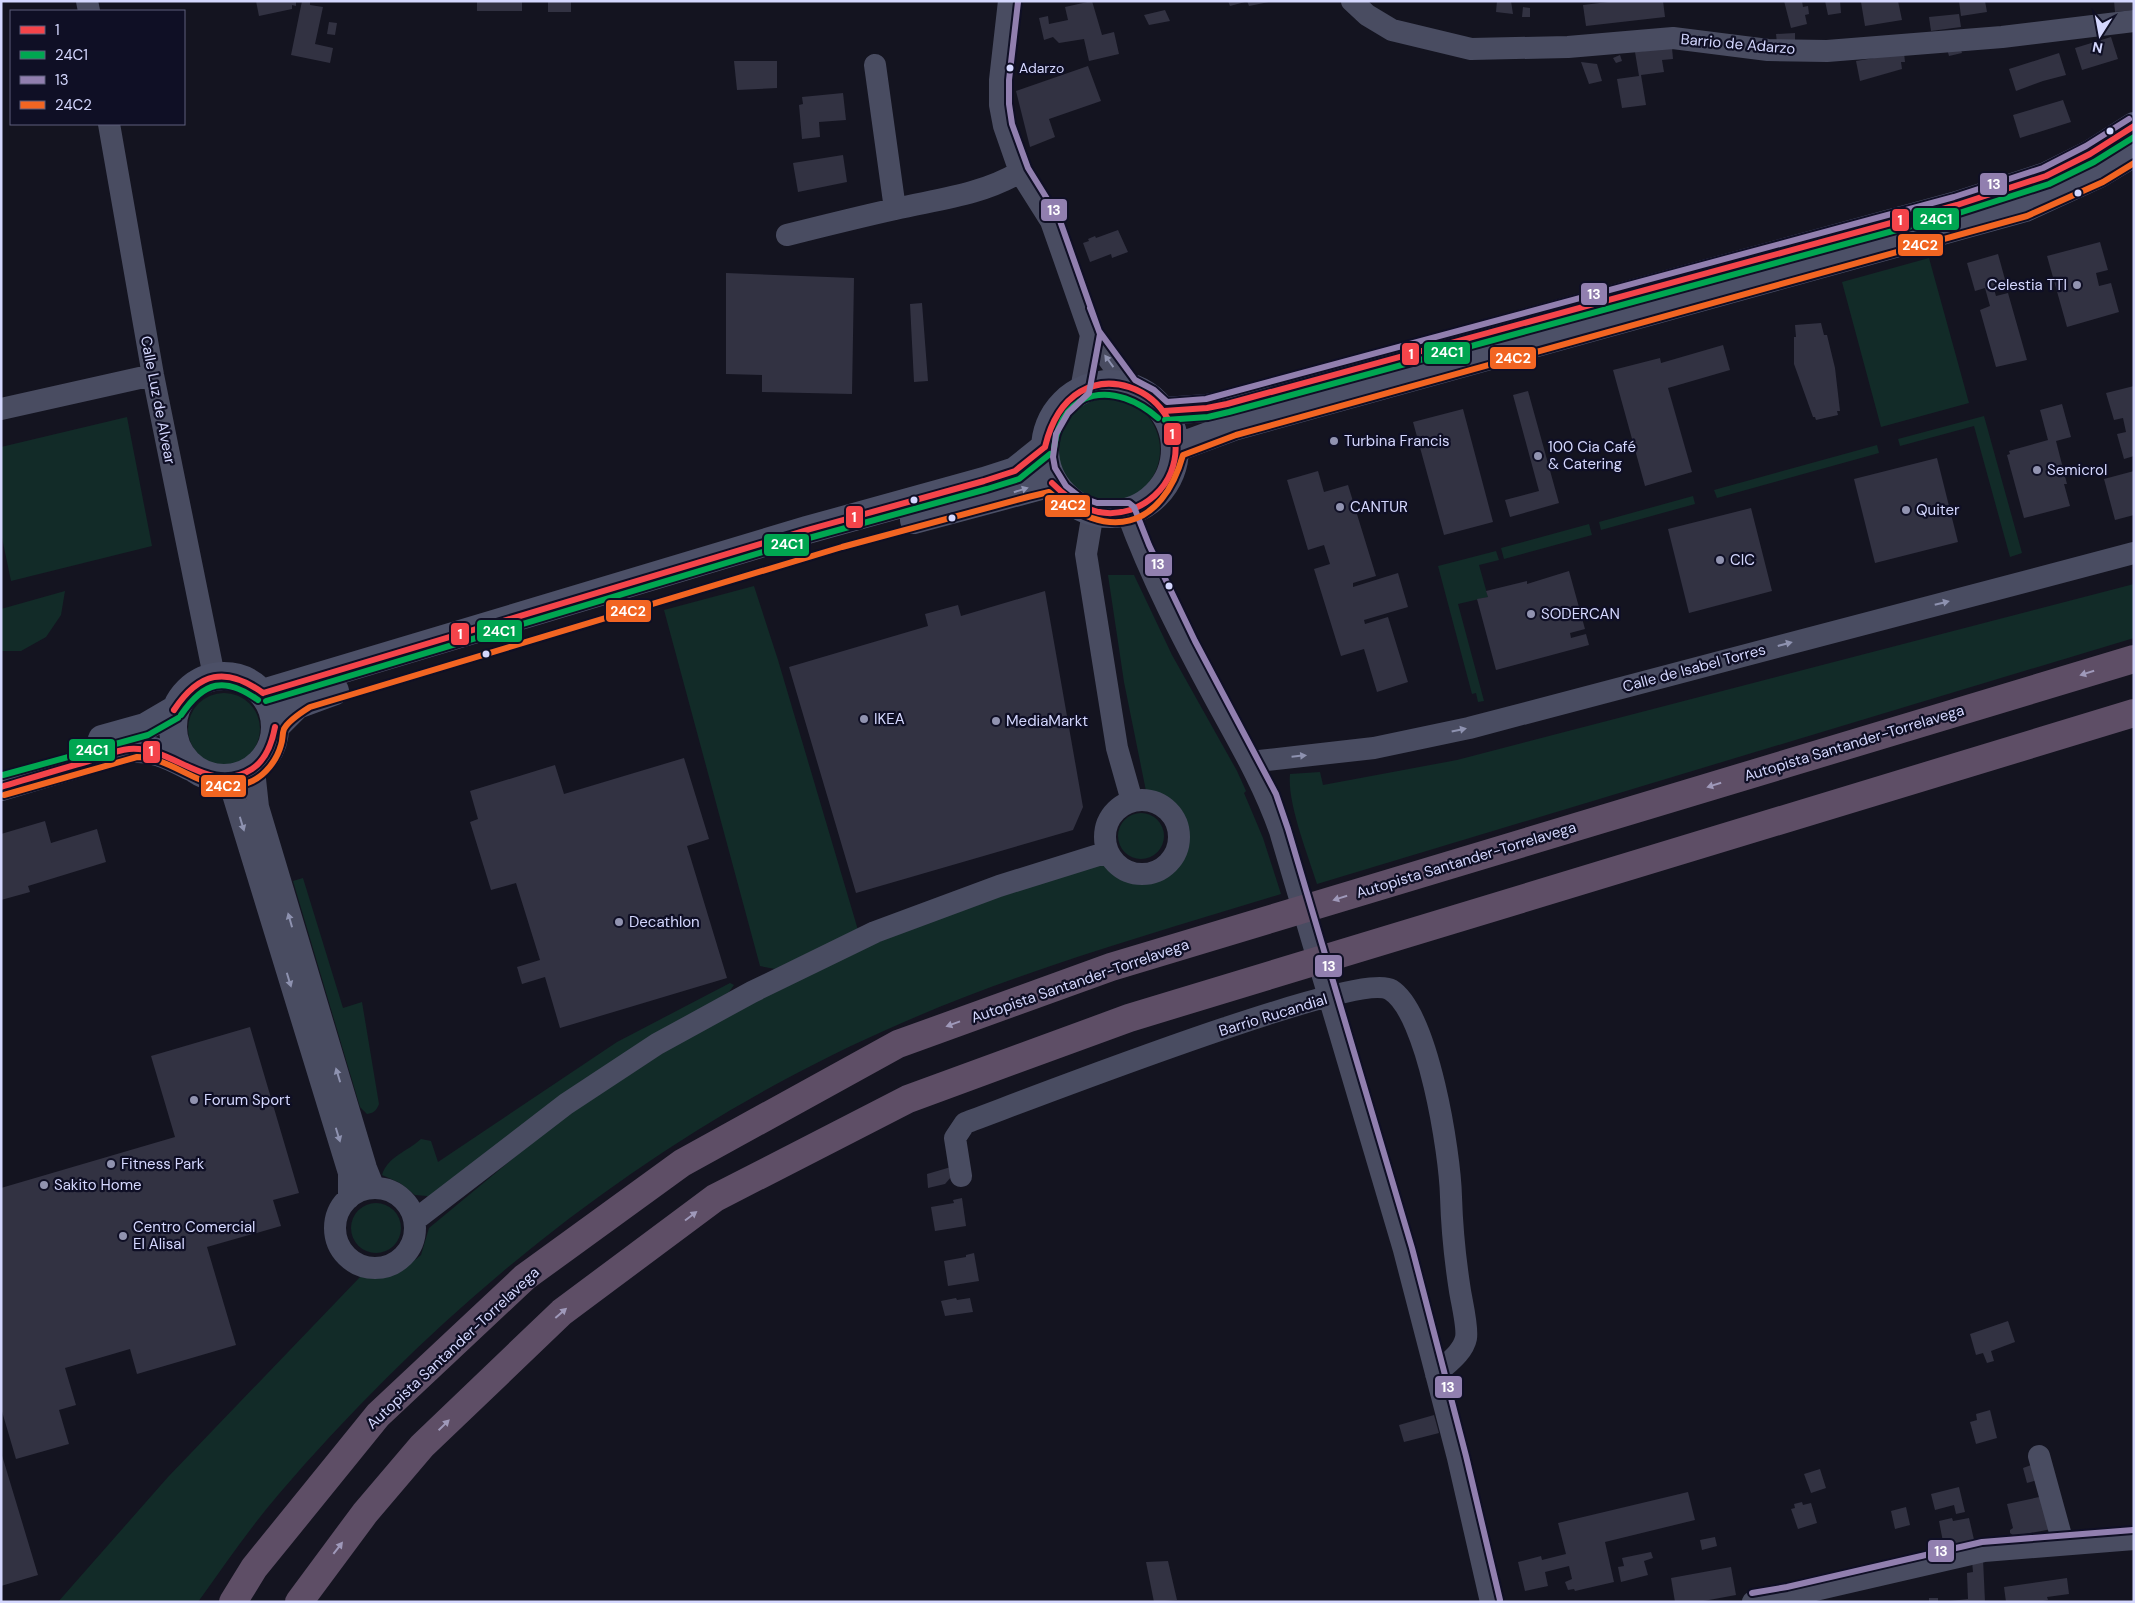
<svg xmlns="http://www.w3.org/2000/svg" width="2135" height="1603" font-family="'DM Sans',sans-serif">
  <rect width="100%" height="100%" fill="#141420"/>
  <!-- green -->
  <path fill="#122b28" d="M1929,258L1969,403L1881,427L1842,282Z
    M1054 450a53 53 0 1 1 106 0a53 53 0 1 1-106 0Z
    M1984,416L2022,553L2010,557L1974,426L1900,446L1898,439Z
    M127,417L152,546L11,581L1,533V447Z
    M1877,445L1879,453L1717,498L1714,490Z
    M1693,496L1695,504L1601,530L1599,522Z
    M1589,524L1592,535L1504,559L1501,548Z
    M1496,551L1499,560L1479,565L1488,597L1458,604L1484,701L1478,702L1476,693L1472,694L1438,566Z
    M1108,575H1134L1172,655L1237,771L1246,791L1244,793L1263,838L1281,894C1154,933 1026,969 904,1022C660,1127 450,1294 278,1495C249,1529 224,1566 198,1602H58L168,1477L361,1276L400,1272L421,1255L429,1228L557,1122L692,1034L857,951L917,926L1103,860C1115,866 1122,877 1136,878C1176,884 1204,839 1176,807C1168,798 1154,799 1146,791L1124,682Z
    M2134,584V638L1317,884C1308,855 1287,803 1290,774L1320,772L1323,785L1457,760Z
    M754,586L778,660L858,930L775,969L760,966L664,610Z
    M65,591L61,615L46,637L21,651H1V609Z
    M188 729a36 36 0 1 1 72 0a36 36 0 1 1-72 0Z
    M1118 836a23 23 0 1 1 46 0a23 23 0 1 1-46 0Z
    M303,878L343,1008L362,1002L379,1104C376,1111 374,1113 367,1114L360,1107L293,881Z
    M730,983L734,985L729,992L581,1081L430,1199L427,1196L415,1195L400,1183L382,1175C388,1156 407,1152 421,1139L431,1141L438,1162L617,1042Z
    M351 1228a25 25 0 1 1 50 0a25 25 0 1 1-50 0Z"/>
  <!-- building -->
  <path fill="#323242" d="M256,1H296V6L292,5V9L259,16Z
    M302,1H310V5L323,7L315,44L333,48L330,63L291,55Z
    M477,1H522V11H477Z
    M548,1H571V12H548Z
    M1092,1L1102,35L1114,32L1119,54L1089,61L1084,39L1059,43L1053,37L1044,40L1039,18L1048,16L1049,24L1068,20L1065,7Z
    M1228,1H1245V2L1230,6Z
    M1247,1H1269V2L1249,6Z
    M1497,1H1511L1513,14L1496,12Z
    M1617,1H1663L1665,17L1586,26L1583,5Z
    M1784,1H1802L1803,7L1808,6L1809,14L1805,15L1807,24L1791,28Z
    M1825,1H1840L1841,13L1828,15Z
    M1867,1H1898L1902,20L1865,26L1861,2Z
    M1959,1H1985L1987,12L1961,16Z
    M2114,1H2134V10L2115,12Z
    M1523,7L1530,8V17H1522Z
    M1165,10L1170,21L1149,25L1144,15Z
    M1959,14L1961,27L1931,31L1929,17Z
    M329,22L337,23L335,35L327,34Z
    M1795,33V42L1777,43L1776,34Z
    M2111,37L2118,59L2082,70L2075,48Z
    M1960,47L1962,53L1949,56L1947,49Z
    M1672,48L1673,59L1662,60L1664,72L1641,75L1646,105L1622,108L1617,79L1639,76L1635,52Z
    M1904,53L1905,62H1901L1902,69L1860,81L1856,61Z
    M2059,53L2066,75L2043,81L2016,91L2009,69Z
    M1620,55L1622,61L1616,63L1613,58Z
    M734,61H777V88L737,90Z
    M1581,62L1597,64L1602,81L1589,84Z
    M1088,66L1101,101L1049,119L1055,137L1030,147L1016,91Z
    M843,93L846,120L819,122L820,137L802,139L799,105L803,104L802,97Z
    M2063,100L2071,122L2020,138L2013,115Z
    M843,155L847,182L798,192L793,163Z
    M1118,230L1128,252L1112,258L1111,254L1090,262L1083,243L1089,241L1088,239L1095,236L1096,238Z
    M2100,242L2108,270L2096,273L2099,286L2111,283L2119,312L2067,327L2047,256Z
    M1998,254L2006,283L1993,286L1996,296L2008,293L2027,360L1996,367L1980,310L1990,306L1985,288L1975,291L1967,263Z
    M726,273L854,278L852,394L762,392V375L726,374Z
    M922,303L928,381L914,382L910,304Z
    M1821,323L1824,335H1827L1835,368L1840,411H1837L1838,415L1816,420L1815,417H1813L1794,364V337H1796L1795,325Z
    M1723,345L1730,370L1668,388L1692,472L1645,486L1613,370L1660,358L1661,363Z
    M2134,386V456L2124,459L2117,434L2126,432L2123,418L2114,420L2106,393Z
    M1528,391L1559,503L1510,517L1505,500L1539,491L1513,395Z
    M2062,404L2071,437L2056,441L2067,484H2064L2070,506L2024,518L2007,455L2010,454L2009,451L2048,440L2040,410Z
    M1463,409L1493,522L1444,535L1413,422Z
    M1937,458L1958,542L1875,563L1854,479Z
    M1318,471L1324,492L1348,485L1376,576L1353,583V587L1398,573L1408,607L1364,620L1365,624L1388,617L1408,682L1377,692L1364,649L1341,656L1314,569L1330,564L1324,545L1308,550L1287,480Z
    M2134,471V515L2115,520L2104,479Z
    M1751,508L1772,591L1689,613L1668,529Z
    M1569,571L1585,629L1570,633L1571,638L1586,634L1589,645L1496,670L1477,599L1488,597L1486,591L1527,581V584Z
    M1045,591L1083,807L1073,830L856,893L789,667L928,626L925,614L958,605L961,616Z
    M684,758L709,839L687,846L727,978L560,1028L545,977L522,984L517,967L540,960L516,883L491,890L470,822L478,819L470,791L555,765L564,794Z
    M45,821L51,843L97,829L106,862L28,886L30,892L1,900V834Z
    M250,1027L299,1193L273,1200L281,1226L207,1247L236,1345L137,1374L130,1349L65,1368L76,1405L59,1410L69,1444L16,1459L1,1408V1188L175,1137L151,1056Z
    M951,1167L952,1176L945,1184L928,1188L927,1174Z
    M962,1198L966,1226L935,1231L931,1207L954,1203L953,1200Z
    M974,1253L979,1281L948,1286L944,1261L966,1257V1255Z
    M956,1298L957,1300L970,1298L973,1312L945,1316L941,1301Z
    M2008,1321L2015,1342L1991,1351L1994,1361L1987,1363L1983,1353L1976,1355L1970,1334Z
    M1990,1410L1997,1438L1976,1444L1970,1422L1977,1420L1976,1414Z
    M1434,1415L1439,1433L1404,1442L1399,1425Z
    M1,1452L38,1575L1,1586Z
    M2037,1463L2041,1479L2027,1483L2023,1468Z
    M1820,1469L1826,1488L1811,1493L1804,1474Z
    M1959,1487L1965,1512L1956,1514L1954,1505L1935,1510L1931,1494Z
    M1688,1492L1695,1520L1605,1542L1614,1582L1575,1591L1574,1589L1568,1590L1565,1582L1572,1579L1569,1566L1545,1572L1548,1586L1525,1591L1518,1562L1541,1556L1542,1560L1566,1554L1558,1523Z
    M2044,1496L2052,1529L2014,1536L2010,1533V1530L2013,1528L2007,1504Z
    M1802,1502L1803,1505L1811,1503L1817,1523L1798,1529L1791,1509L1795,1508L1794,1504Z
    M1906,1507L1910,1525L1895,1529L1891,1511Z
    M1952,1518L1953,1521L1969,1518L1975,1544L1949,1550L1948,1546L1944,1547L1939,1521Z
    M1715,1537L1717,1546L1702,1550L1700,1540Z
    M1651,1552L1653,1558L1644,1561L1648,1575L1621,1582L1618,1567L1624,1566L1622,1558Z
    M1983,1559L1985,1602H1942L1968,1599L1967,1573L1973,1572L1972,1561Z
    M1168,1561L1177,1600L1154,1602L1146,1562Z
    M1731,1567L1736,1595L1698,1602H1675L1671,1578Z
    M2067,1578L2069,1594L2047,1597L2048,1600L2038,1602H2006L2004,1587Z
    M1929,1598H1938V1602H1929Z"/>
  <g fill="none" stroke-linecap="round" stroke-linejoin="round">
    <!-- minor -->
    <path stroke="#494c61" stroke-width="22" d="M87,1L89,11
      M1009,1L1000,80V105L1004,126L1020,172L1051,221L1091,335L1129,387
      M1352,1L1367,15L1392,30L1471,49L1568,47L1673,38L1768,50L1827,51L2002,37L2134,21
      M875,65L895,209
      M109,124L153,375L214,676
      M787,235C823,226 859,217 895,209C939,199 981,195 1020,172
      M1081,390L1091,335
      M1,409L153,375
      M1093,512L1086,554L1117,748L1132,801
      M1127,512C1151,578 1184,641 1217,702C1240,744 1264,785 1280,831L1404,1250L1458,1458L1491,1602
      M1250,762L1374,748L1469,728L2134,553
      M254,770L258,807L366,1168L374,1188
      M228,778L349,1173V1198
      M1105 837a37 37 0 1 1 74 0a37 37 0 1 1-74 0Z
      M961,1176L955,1138L965,1123C1020,1103 1358,970 1391,990C1428,1013 1450,1153 1451,1197C1452,1229 1455,1259 1460,1291C1462,1303 1468,1328 1466,1338C1463,1353 1446,1364 1436,1374
      M335 1228a40 40 0 1 1 80 0a40 40 0 1 1-80 0Z
      M415,1220L566,1104L657,1044L752,992L875,932L999,886L1108,852
      M2039,1456L2063,1543
      M1753,1602L1789,1596L1984,1551L2134,1539"/>
    <!-- secondary -->
    <path stroke="#4c5067" stroke-width="28" d="M1045 449a65 65 0 1 1 130 0a65 65 0 1 1-130 0Z
      M1164,411L1207,408L1227,404L1957,205L2046,176L2090,154L2134,126
      M1176,448L1233,427L2025,208L2099,174L2134,153
      M914,520L1052,483
      M173 727a51 51 0 1 1 102 0a51 51 0 1 1-102 0Z
      M263,693L807,530L984,481L1015,471L1045,447
      M275,727L297,705L335,691
      M102,739L145,727L174,710
      M1,787L128,749C153,747 169,756 191,767"/>
    <!-- motorway -->
    <path stroke="#5e4e66" stroke-width="28" d="M233,1602L254,1568L378,1415L525,1277L682,1163L898,1044L1111,967L2134,659
      M299,1602L365,1513L422,1446L562,1312L715,1198L908,1099L1129,1018L2134,713"/>
    <!-- bus-1 casing -->
    <g stroke="#0f0f25" stroke-width="10">
      <path id="bus-1" d="M1164,411L1207,408L1227,404L1957,205L2046,176L2090,154L2134,126
        M1045,447C1072,333 1201,393 1171,472C1164,490 1148,504 1130,510C1098,520 1074,505 1052,483
        M263,693L807,530L984,481L1015,471L1045,447
        M174,710C199,672 226,666 263,693
        M1,787C31,778 60,769 89,761C102,757 116,750 129,749C173,745 209,797 252,769C266,760 272,743 275,727"/>
    </g>
    <!-- bus-2 casing -->
    <g stroke="#0f0f25" stroke-width="10">
      <path id="bus-2" d="M1165,420L1208,417L1229,412L1959,213L2049,184L2094,162L2134,137
        M1054,448C1062,386 1116,381 1158,418
        M266,701L809,538L987,489L1019,479L1050,454
        M181,715C204,681 225,676 258,700
        M3,775L148,735L178,718"/>
    </g>
    <!-- bus-3 casing -->
    <g stroke="#0f0f25" stroke-width="10">
      <path id="bus-3" d="M1018,2L1009,80V104L1012,124L1028,168L1059,218L1100,334L1089,393L1068,413L1056,434L1053,457L1055,468L1066,486L1080,497L1097,503H1129L1134,507L1149,545L1195,641L1276,794L1288,829L1412,1248L1466,1456L1500,1600
        M1090,308L1099,331L1135,380L1154,390L1167,402L1206,399L1954,197L2043,168L2086,146L2129,119
        M1752,1593L1787,1587L1982,1542L2133,1530"/>
    </g>
    <!-- bus-4 casing -->
    <g stroke="#0f0f25" stroke-width="10">
      <path id="bus-4" d="M4,795L137,757C177,757 209,801 250,782C265,776 277,760 281,745C283,740 282,734 284,729C289,720 302,712 310,707L842,547L1028,497L1049,492C1107,542 1162,530 1183,455L1236,435L2027,216L2103,182L2134,163"/>
    </g>
    <!-- bus-1 -->
    <use href="#bus-1" stroke="#f4444a" stroke-width="6"/>
    <!-- bus-2 -->
    <use href="#bus-2" stroke="#00a651" stroke-width="6"/>
    <!-- bus-3 -->
    <use href="#bus-3" stroke="#917faf" stroke-width="6"/>
    <!-- bus-4 -->
    <use href="#bus-4" stroke="#f26522" stroke-width="6"/>
  </g>
  <!-- one-way arrows -->
  <defs><path id="oneway-solid" d="M-6-.8H1V-3.2L6.5 0L1 3.2V.8H-6Z" transform="scale(1.25)"/></defs>
  <g fill="#8e92b0">
    <use href="#oneway-solid" transform="translate(1109 361) rotate(-126)"/>
    <use href="#oneway-solid" transform="translate(1942 603) rotate(-14)"/>
    <use href="#oneway-solid" transform="translate(1785 644) rotate(-15)"/>
    <use href="#oneway-solid" transform="translate(1459 730) rotate(-12)"/>
    <use href="#oneway-solid" transform="translate(1299 756) rotate(-6)"/>
    <use href="#oneway-solid" transform="translate(242 824) rotate(73)"/>
    <use href="#oneway-solid" transform="translate(290 920) rotate(-106)"/>
    <use href="#oneway-solid" transform="translate(289 980) rotate(73)"/>
    <use href="#oneway-solid" transform="translate(338 1075) rotate(-107)"/>
    <use href="#oneway-solid" transform="translate(338 1135) rotate(73)"/>
  </g>
  <use fill="#9094b2" href="#oneway-solid" transform="translate(1021 490) rotate(-17)"/>
  <g fill="#9f99ba">
    <use href="#oneway-solid" transform="translate(2087 673) rotate(163)"/>
    <use href="#oneway-solid" transform="translate(1714 785) rotate(163)"/>
    <use href="#oneway-solid" transform="translate(1340 898) rotate(163)"/>
    <use href="#oneway-solid" transform="translate(953 1024) rotate(160)"/>
    <use href="#oneway-solid" transform="translate(691 1216) rotate(-37)"/>
    <use href="#oneway-solid" transform="translate(561 1313) rotate(-41)"/>
    <use href="#oneway-solid" transform="translate(444 1425) rotate(-44)"/>
    <use href="#oneway-solid" transform="translate(338 1548) rotate(-52)"/>
  </g>
  <!-- markers -->
  <g fill="#d4d7fe" stroke="#0f0f25" stroke-width="2">
    <circle cx="1010" cy="68" r="4.5"/>
    <circle cx="2110" cy="131" r="4.5"/>
    <circle cx="2078" cy="193" r="4.5"/>
    <circle cx="914" cy="500" r="4.5"/>
    <circle cx="952" cy="518" r="4.5"/>
    <circle cx="1169" cy="586" r="4.5"/>
    <circle cx="486" cy="654" r="4.5"/>
  </g>
  <g fill="#9193b0" stroke="#0f0f25" stroke-width="2">
    <circle cx="2077" cy="285" r="5"/>
    <circle cx="1334" cy="441" r="5"/>
    <circle cx="1538" cy="456" r="5"/>
    <circle cx="2037" cy="470" r="5"/>
    <circle cx="1340" cy="507" r="5"/>
    <circle cx="1906" cy="510" r="5"/>
    <circle cx="1720" cy="560" r="5"/>
    <circle cx="1531" cy="614" r="5"/>
    <circle cx="864" cy="719" r="5"/>
    <circle cx="996" cy="721" r="5"/>
    <circle cx="619" cy="922" r="5"/>
    <circle cx="194" cy="1100" r="5"/>
    <circle cx="111" cy="1164" r="5"/>
    <circle cx="44" cy="1185" r="5"/>
    <circle cx="123" cy="1236" r="5"/>
  </g>
  <g text-anchor="middle" dominant-baseline="central" stroke-width="4.5" stroke-linejoin="round" paint-order="stroke">
    <!-- bus labels -->
    <g font-size="14" fill="#d4d7fe" stroke="#0f0f25" text-anchor="start">
      <text x="1019" y="68">Adarzo</text>
    </g>
    <!-- street labels -->
    <g font-size="15" fill="#d4d7fe" stroke="#0f0f25">
      <text transform="translate(1738 44) rotate(5)">Barrio de Adarzo</text>
      <text transform="translate(158 400) rotate(79)">Calle Luz de Alvear</text>
      <text transform="translate(1694 668) rotate(-15)">Calle de Isabel Torres</text>
      <text transform="translate(1854 743) rotate(-17)">Autopista Santander-Torrelavega</text>
      <text transform="translate(1466 860) rotate(-17)">Autopista Santander-Torrelavega</text>
      <text transform="translate(1080 981) rotate(-19)">Autopista Santander-Torrelavega</text>
      <text transform="translate(1273 1015) rotate(-17)">Barrio Rucandial</text>
      <text transform="translate(453 1348) rotate(-43)">Autopista Santander-Torrelavega</text>
    </g>
    <!-- poi labels -->
    <g font-size="15" fill="#d4d7fe" stroke="#0f0f25" text-anchor="start">
      <text x="2067" y="285" text-anchor="end">Celestia TTI</text>
      <text x="1344" y="441">Turbina Francis</text>
      <text x="1548" y="447">100 Cia Café<tspan x="1548" dy="17">&amp; Catering</tspan></text>
      <text x="2047" y="470">Semicrol</text>
      <text x="1350" y="507">CANTUR</text>
      <text x="1916" y="510">Quiter</text>
      <text x="1730" y="560">CIC</text>
      <text x="1541" y="614">SODERCAN</text>
      <text x="874" y="719">IKEA</text>
      <text x="1006" y="721">MediaMarkt</text>
      <text x="629" y="922">Decathlon</text>
      <text x="204" y="1100">Forum Sport</text>
      <text x="121" y="1164">Fitness Park</text>
      <text x="54" y="1185">Sakito Home</text>
      <text x="133" y="1227">Centro Comercial<tspan x="133" dy="17">El Alisal</tspan></text>
    </g>
  </g>
  <g stroke="#0f0f25" stroke-width="2">
    <rect x="1979" y="172" width="29" height="24" rx="5" fill="#917faf"/>
    <rect x="1040" y="198" width="28" height="24" rx="5" fill="#917faf"/>
    <rect x="1912" y="207" width="48" height="24" rx="5" fill="#00a651"/>
    <rect x="1891" y="208" width="19" height="24" rx="5" fill="#f4444a"/>
    <rect x="1897" y="233" width="47" height="24" rx="5" fill="#f26522"/>
    <rect x="1580" y="282" width="28" height="24" rx="5" fill="#917faf"/>
    <rect x="1423" y="341" width="48" height="24" rx="5" fill="#00a651"/>
    <rect x="1401" y="342" width="19" height="24" rx="5" fill="#f4444a"/>
    <rect x="1489" y="346" width="48" height="24" rx="5" fill="#f26522"/>
    <rect x="1163" y="422" width="19" height="24" rx="5" fill="#f4444a"/>
    <rect x="1044" y="494" width="47" height="24" rx="5" fill="#f26522"/>
    <rect x="845" y="505" width="19" height="24" rx="5" fill="#f4444a"/>
    <rect x="763" y="533" width="47" height="24" rx="5" fill="#00a651"/>
    <rect x="1144" y="553" width="29" height="24" rx="5" fill="#917faf"/>
    <rect x="605" y="599" width="47" height="24" rx="5" fill="#f26522"/>
    <rect x="476" y="619" width="47" height="24" rx="5" fill="#00a651"/>
    <rect x="450" y="622" width="20" height="24" rx="5" fill="#f4444a"/>
    <rect x="68" y="738" width="48" height="24" rx="5" fill="#00a651"/>
    <rect x="142" y="740" width="19" height="24" rx="5" fill="#f4444a"/>
    <rect x="200" y="774" width="47" height="24" rx="5" fill="#f26522"/>
    <rect x="1314" y="954" width="29" height="24" rx="5" fill="#917faf"/>
    <rect x="1434" y="1375" width="29" height="24" rx="5" fill="#917faf"/>
    <rect x="1927" y="1539" width="28" height="24" rx="5" fill="#917faf"/>
  </g>
  <g font-size="14" text-anchor="middle" font-weight="bold" fill="#fff">
    <text x="1994" y="189">13</text>
    <text x="1054" y="215">13</text>
    <text x="1936" y="224">24C1</text>
    <text x="1900" y="225">1</text>
    <text x="1920" y="250">24C2</text>
    <text x="1594" y="299">13</text>
    <text x="1447" y="357">24C1</text>
    <text x="1411" y="359">1</text>
    <text x="1513" y="363">24C2</text>
    <text x="1172" y="439">1</text>
    <text x="1068" y="510">24C2</text>
    <text x="854" y="522">1</text>
    <text x="787" y="549">24C1</text>
    <text x="1158" y="569">13</text>
    <text x="628" y="616">24C2</text>
    <text x="499" y="636">24C1</text>
    <text x="460" y="639">1</text>
    <text x="92" y="755">24C1</text>
    <text x="151" y="756">1</text>
    <text x="223" y="791">24C2</text>
    <text x="1329" y="971">13</text>
    <text x="1448" y="1392">13</text>
    <text x="1941" y="1556">13</text>
  </g>
  <!-- border -->
  <rect width="2135" height="1603" fill="none" stroke="#d4d7fe" stroke-width="5"/>
  <!-- legend -->
  <rect x="10" y="10" width="175" height="115" fill="#0f0f25" stroke="#5e5f7c"/>
  <rect x="20" y="26" width="25" height="8" fill="#f4444a" stroke="#5e5f7c"/>
  <text x="55" y="35" font-size="15" fill="#d4d7fe">1</text>
  <rect x="20" y="51" width="25" height="8" fill="#00a651" stroke="#5e5f7c"/>
  <text x="55" y="60" font-size="15" fill="#d4d7fe">24C1</text>
  <rect x="20" y="76" width="25" height="8" fill="#917faf" stroke="#5e5f7c"/>
  <text x="55" y="85" font-size="15" fill="#d4d7fe">13</text>
  <rect x="20" y="101" width="25" height="8" fill="#f26522" stroke="#5e5f7c"/>
  <text x="55" y="110" font-size="15" fill="#d4d7fe">24C2</text>
  <!-- north arrow -->
  <g transform="translate(2100 35) rotate(191)" stroke="#0f0f25" stroke-width="4" paint-order="stroke">
  <path d="M0-4L9 19L0 12L-9 19Z" fill="#d4d7fe"/>
  <text y="-8" font-size="14" font-weight="bold" text-anchor="middle" fill="#d4d7fe">N</text>
  </g>
</svg>
